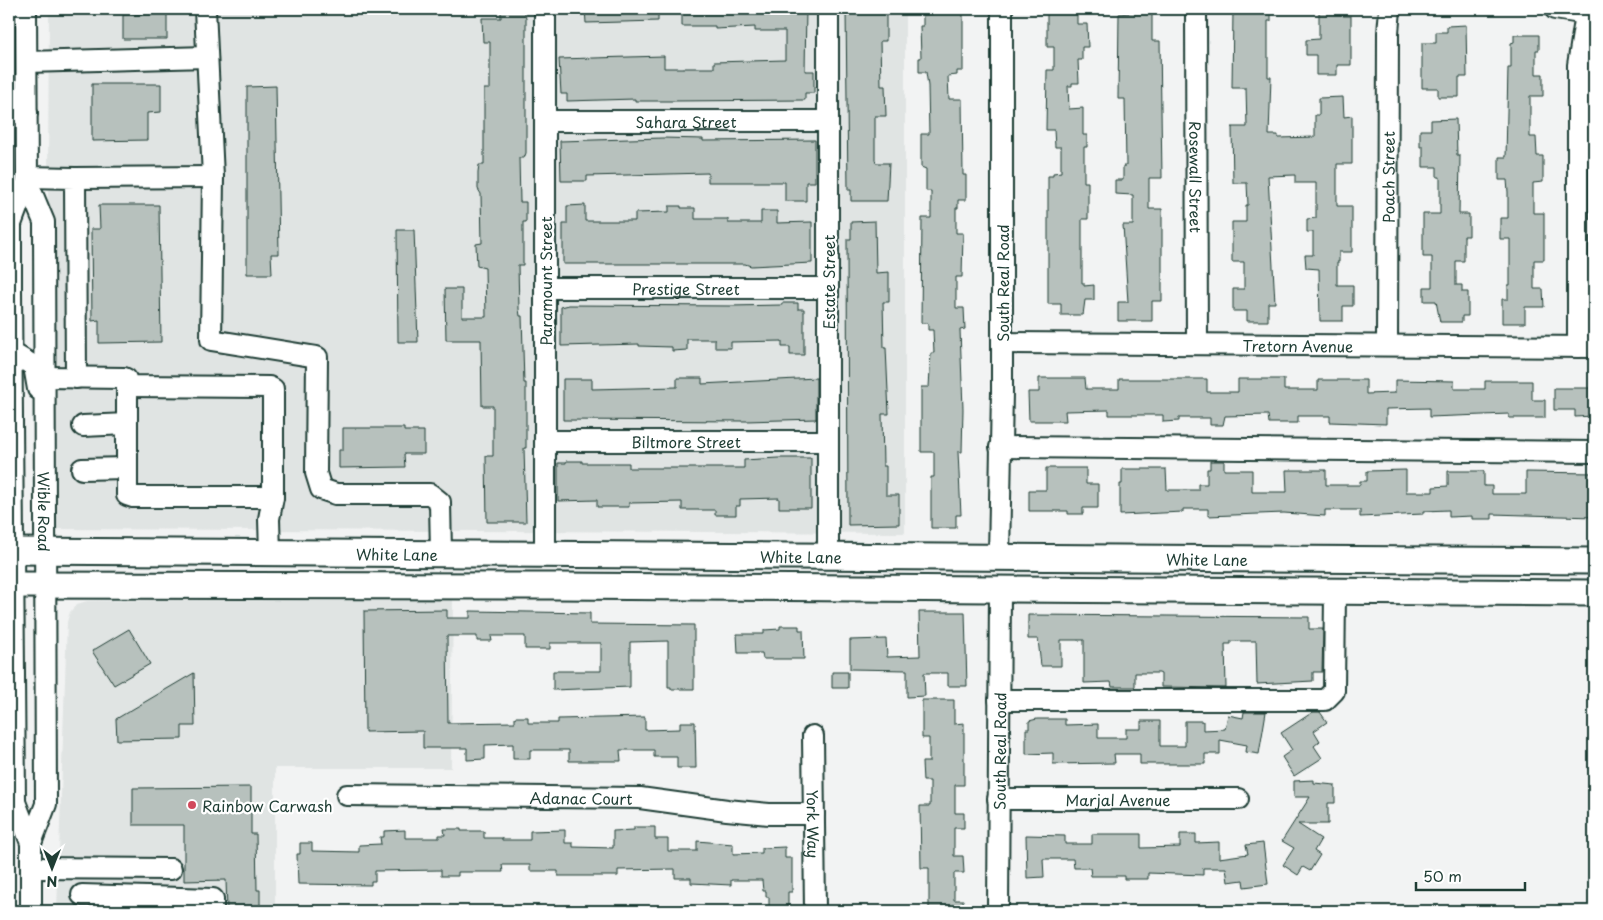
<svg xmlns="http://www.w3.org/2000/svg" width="1603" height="920" font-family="'Playpen Sans',sans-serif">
  <rect width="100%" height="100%" fill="#f2f3f3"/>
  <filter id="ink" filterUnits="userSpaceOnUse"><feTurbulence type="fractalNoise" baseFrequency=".02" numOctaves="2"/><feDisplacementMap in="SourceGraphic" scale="10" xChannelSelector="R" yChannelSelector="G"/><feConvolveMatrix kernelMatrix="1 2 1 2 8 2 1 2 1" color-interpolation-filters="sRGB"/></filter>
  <g filter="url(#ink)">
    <!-- built -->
    <path fill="#e0e4e3" d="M49,9H905V533L46,529Z
      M453,596L451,768H275V911H57L67,622L70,612L77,604L87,601Z"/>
    <!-- building -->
    <path fill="#b7c1bd" stroke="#1f3d34" d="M501,9H524L526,18V153L524,158H519L520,202H526V222H523V265H518L519,309L520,316H522L524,383H526V448H524L526,522H487L486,456H493V406H482L481,340H446L445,289H462V317H486L485,268L477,266L476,244L482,243L481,194L478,189V173L479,165H484V89H490V42H483L482,18H501Z
      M585,9H658V21L586,23Z
      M682,9H806L805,71H814V93H805V100L672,101H635V99L567,101V94H561L559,59L664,56V68H714V62L785,60V31H755V27L715,29V26H682Z
      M933,9H963V71H957V75L948,76L949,99H962L963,175H966V200H958V208H956V233H963L962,277H956V308H964L965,329L960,330L963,409L962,452H958L961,515H956V528H931V477H934V452H921V387H929L931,353H934L933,330H928V323H921L922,218H931V191H926V169L921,167V134H929L928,86L926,72H919V58H921L920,26H923V15L933,14Z
      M1047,9H1077V24H1087L1088,47H1082V60H1078L1079,83H1072V86H1068L1069,109L1083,108V135H1087V147H1084V182H1088V219H1082V283H1084V286L1094,285V300H1085L1083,315H1061V304H1048V176H1053V173L1061,172V147H1055L1054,130H1046L1047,70H1054V47H1047Z
      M1129,9H1152V41H1160L1162,178H1149V209H1162V301H1152V321H1118V302H1128L1123,225H1133V195L1115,194V180H1123V166H1126L1125,99H1118L1119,14L1129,13Z
      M1271,9V21H1268V77H1271L1269,135H1278V138L1315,137V115H1319V98L1343,97L1344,117L1352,116V164H1337V206H1352V252H1339V262H1337V285H1353V306H1343V321H1320L1319,269L1306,268L1305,255H1313V232H1307V219L1316,218V183H1295V175L1268,176L1275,303H1268V321H1247V311H1233V289H1244V262H1232V222H1246V205H1248L1247,183H1233L1232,127H1247L1246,88H1232L1233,10Z
      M1319,9H1342L1343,16H1351V65H1337V75H1316V55H1306V40L1319,39Z
      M846,10H886V41H880L881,86H885L886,116H875V160L876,163H889L887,201H851V190H848Z
      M167,14V39H123V15Z
      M1466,25L1467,77H1459V97H1438V88H1422V43H1436V32H1447V26Z
      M1514,35H1539V50H1536V74H1543V96H1530V137H1536L1537,156H1543V182L1533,183V213H1544V260H1534V289H1543L1544,307H1525V323H1502V299H1508V285H1510V239H1500V218H1508V192L1507,180H1499V157H1506L1508,68H1511V43L1514,42Z
      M92,84H161V112L147,113V140L92,141Z
      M276,86L279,254H271L272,274H247V87Z
      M1456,119L1457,156H1460L1459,214H1469V236H1464V261H1456V285H1462V292H1468V316H1462V322H1440L1436,301H1424V287H1432V257H1423V214H1440V177H1437V167H1423V147H1420V130H1431V120Z
      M663,138L703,139V141L815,140V182H806V201H785V182H708V173L587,176V181H561L560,141Z
      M99,205H159L161,342L99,343V320L92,321L91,229H100Z
      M585,205V221H635V213L669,212V206H681V208H695V219H728V223H761V211H777V223L812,222V263L751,266L745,264H563V224H567V206Z
      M875,221L876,273L889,272V302H883L884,348H886L889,414H882L883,466H886V495H899V524L848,525L847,239H851V222Z
      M397,230H414L418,342H398Z
      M782,303H798V309H804V355H790V347H782V341L731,342V348H715V339H687V350L672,351V347L639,346V344L561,346V307L569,305L731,306L782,305Z
      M677,378H702V384L816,378V419L746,421L563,420V379H592V389L677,387Z
      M1039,378H1085L1086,389H1119V379H1207V392H1238V379H1284V390H1318V380H1366V394L1395,393V380L1454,381V389H1485V381H1532V400H1545V418H1509V414L1429,417V408L1386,409V424L1330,422V416H1298V423H1269L1268,415L1225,416L1223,425H1210V418H1179V421L1163,422V415H1109V410L1065,411L1066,421H1029L1028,392H1039Z
      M1554,388H1594V416L1575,417V410H1554Z
      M343,428H404V431H424V454H404L405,467L339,468V450H343Z
      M778,458H811V508H779V498L740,499V506H736V515H715V510H682V502L629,503V507H597V500L558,501V463H566V461H582V463H629V468H744V460Z
      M1210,461H1224V470H1252V492H1287L1286,470H1326V485H1360V481H1367V471L1406,470V492H1433V487L1448,486V471H1484V486H1492V494H1526V472L1594,473V517L1492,514V519H1472V516L1449,517V510L1423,511V514L1360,517V510H1325V516L1284,513L1208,516V509H1183V512L1120,515V484H1122V469H1166L1167,490H1198V484H1207V469H1210Z
      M1046,468H1086V484H1098V508H1083V514H1068V511H1029V490H1046Z
      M447,610V618H470V611L590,613V624L694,625V689H671V687H668V641L630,642V687L553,690V671H601V643H550V649H525V636H491L492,641H477V636H447L448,723L515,722V717H528V723H558V719L645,717V730L680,729V722H695L696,768H677V757H654V750H620L621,761H569V750H530V759H513V744L485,745V759L467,760V748H423V731L365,732L364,611Z
      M919,612H965L967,686H948V673H924L925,696L907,697V670L850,669V640L886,639L887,657L920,656Z
      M1028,615L1309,617V629H1323L1322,672H1313V681L1257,684L1256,641H1231V644H1225L1226,688L1161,687V674L1159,673H1135V687H1112L1111,682L1084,683V640H1061V666H1041L1038,639H1028Z
      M780,626H799V630H803L804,659H763L762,653H738L737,634H764V630L780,629Z
      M129,629L150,664L114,685L92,651Z
      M832,672H848V688H832Z
      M194,673L195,726H182V739L117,740L116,719Z
      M922,700H954V724L964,723V785H955V813H964V828H954V856H963L964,873H954V900H963L964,911H929V868H921L920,806H930V781H923L922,762H929V738H922Z
      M1244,712H1266L1259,754L1246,752L1247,745L1220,740V754H1205V764H1140V754H1114L1115,763L1053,764V753L1026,754V729H1029V721L1037,719H1065V725L1098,724V738H1126V729H1141V721H1160V746H1185V721H1203V730L1225,729L1228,715L1243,718Z
      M1313,712H1320L1327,722L1314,731L1320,741L1314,746L1322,758L1294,776L1282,757L1292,750L1281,733Z
      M1314,780V783L1335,785V803H1328V824H1298L1321,839L1314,851L1320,855L1310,871L1303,867L1298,875L1283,865L1294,848L1282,841L1310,797H1294V781Z
      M251,787V834H256L257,890H260V911H227L226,880L184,881V825H133V788Z
      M634,827H655V839H668V851H697V841L733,844V854L762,853V848L785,847V858H792V892H788V911H769V897H766V891H763L762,880H731V885L691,883V878H675V869L618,870V876H558V871H530V865H502L503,872H458V876H441V870L375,871V881H371V885L298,884L297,854H300V843H312V851L359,852V845L381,844L380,837H384V831L405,830V838H439V835H445L444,829H461V831H484V838H502V840H530V831L565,830V843H573V847L613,848V831L634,830Z
      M1092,834H1141V848L1180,847V834H1196V843L1219,842V858L1248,854L1246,845L1263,843L1268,884L1244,887L1243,880L1228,882L1226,868H1203V875L1148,873V879H1124V876H1091L1090,868H1074L1073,859H1043L1044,877L1027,878L1026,835L1065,836V844H1092Z"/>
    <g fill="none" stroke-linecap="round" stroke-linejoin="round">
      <!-- minor casing -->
      <g stroke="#1f3d34" stroke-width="24">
        <g id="minor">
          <path id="s1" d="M26,9L27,181L44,222L46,804L31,843"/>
          <path d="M205,9L213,177L211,340L317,357L316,473L321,489L336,494H430L440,502L441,553"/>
          <path d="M545,9V554"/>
          <path d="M828,9V556"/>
          <path id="s2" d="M1196,9L1197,344"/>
          <path d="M1555,9L1594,15"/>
          <path d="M27,62L207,57"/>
          <path d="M9,113H27"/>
          <path id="s3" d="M545,121H828"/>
          <path d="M27,177L75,178L76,378"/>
          <path d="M75,178L213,177"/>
          <path d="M27,181L11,224V292L15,802L31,843V911"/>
          <path id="s4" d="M545,288H828"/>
          <path id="s5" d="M1002,343L1594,347"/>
          <path id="s6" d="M1387,345L1388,33L1390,9"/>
          <path d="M1578,347V65L1586,14"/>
          <path d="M9,351L34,366L38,389"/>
          <path d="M44,377L124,378L126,379L127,386L269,387L273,389V497L269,519L270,553"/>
          <path d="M127,386V495L133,497H273"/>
          <path d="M83,426L127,424"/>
          <path id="s7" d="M545,441H828"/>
          <path d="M1000,447L1594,452"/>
          <path d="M82,469L126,468"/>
          <path d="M999,557L1002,391V9"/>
          <path d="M999,700H1325L1334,691L1335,592"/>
          <path id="s8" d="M813,736L815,911"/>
          <path id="s9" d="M347,795L640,798L727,810L769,814H814"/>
          <path id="s10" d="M998,799H1238"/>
          <path d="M31,868L171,869"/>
          <path d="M82,895L213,899V911"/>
          <path id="s11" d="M998,911L1000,590"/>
        </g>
      </g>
      <!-- major casing -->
      <g stroke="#1f3d34" stroke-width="29">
        <g id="major">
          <path id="s12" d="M9,551L1594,561"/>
          <path d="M9,585L559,586L1594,593"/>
        </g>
      </g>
      <!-- minor -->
      <use href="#minor" stroke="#fff" stroke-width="20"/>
      <!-- major -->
      <use href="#major" stroke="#fff" stroke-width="25"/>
    </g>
  </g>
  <!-- markers -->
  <circle fill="#d1495b" stroke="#fff" stroke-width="2" cx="192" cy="805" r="5"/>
  <g text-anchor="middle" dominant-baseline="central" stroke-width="4.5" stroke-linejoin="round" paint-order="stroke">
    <!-- street labels -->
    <g font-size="15" fill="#1f3d34" stroke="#fff">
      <text stroke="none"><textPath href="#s3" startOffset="141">Sahara Street</textPath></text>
      <text stroke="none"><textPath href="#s2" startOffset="168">Rosewall Street</textPath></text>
      <text stroke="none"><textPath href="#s6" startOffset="168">Poach Street</textPath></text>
      <text transform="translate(545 281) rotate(-90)">Paramount Street</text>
      <text transform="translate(828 282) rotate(-90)">Estate Street</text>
      <text transform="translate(1002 283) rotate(-90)">South Real Road</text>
      <text stroke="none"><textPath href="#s4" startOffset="141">Prestige Street</textPath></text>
      <text stroke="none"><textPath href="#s5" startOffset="296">Tretorn Avenue</textPath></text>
      <text stroke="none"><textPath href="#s7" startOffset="141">Biltmore Street</textPath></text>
      <text stroke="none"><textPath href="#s1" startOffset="506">Wible Road</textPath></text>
      <text stroke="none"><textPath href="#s12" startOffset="388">White Lane</textPath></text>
      <text stroke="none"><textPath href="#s12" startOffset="792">White Lane</textPath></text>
      <text stroke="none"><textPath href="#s12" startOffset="1198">White Lane</textPath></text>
      <text stroke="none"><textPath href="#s11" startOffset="160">South Real Road</textPath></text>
      <text stroke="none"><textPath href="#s9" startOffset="234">Adanac Court</textPath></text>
      <text stroke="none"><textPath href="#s10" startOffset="120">Marjal Avenue</textPath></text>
      <text stroke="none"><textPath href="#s8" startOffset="88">York Way</textPath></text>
    </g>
    <!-- poi labels -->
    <g font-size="15" fill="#1f3d34" stroke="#fff" text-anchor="start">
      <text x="202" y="805">Rainbow Carwash</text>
    </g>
  </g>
  <!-- margin -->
  <rect width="1603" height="920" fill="none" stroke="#fff" stroke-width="30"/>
  <rect x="15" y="15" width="1573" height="890" fill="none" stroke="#1f3d34" stroke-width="2" filter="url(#ink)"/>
  <!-- north arrow -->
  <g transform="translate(52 868) rotate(180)" stroke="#ffffff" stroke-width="4" paint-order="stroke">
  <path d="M0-4L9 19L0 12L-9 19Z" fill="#1f3d34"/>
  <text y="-8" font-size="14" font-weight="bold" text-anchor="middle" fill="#1f3d34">N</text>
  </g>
  <!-- scale -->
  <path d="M1416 882v8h109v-8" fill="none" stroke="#1f3d34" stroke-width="2.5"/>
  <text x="1423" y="882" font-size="15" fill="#1f3d34" stroke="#ffffff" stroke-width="4" paint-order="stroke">50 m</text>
</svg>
